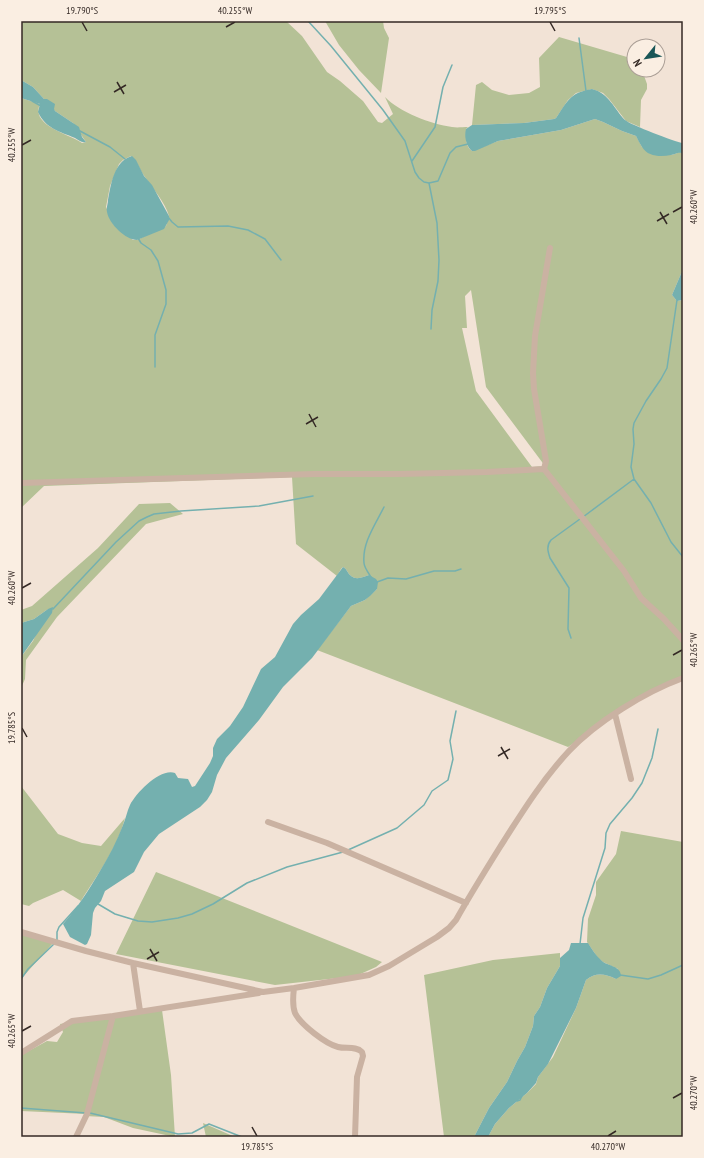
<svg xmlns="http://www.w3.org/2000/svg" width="704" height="1158" font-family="'PT Sans Narrow',sans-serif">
  <rect width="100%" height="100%" fill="#f2e3d6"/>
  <!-- green -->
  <path fill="#b5c196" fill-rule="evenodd" d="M21,21H286L302,36L327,72L340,81L363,101L378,122L382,123L393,114L385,97C399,112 431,124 452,127C457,128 463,127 468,127L466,129C466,137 465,146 472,151L498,141L561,130L595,119L603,122L622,131L636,136L642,147L672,155L680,152L683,154V269L672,295L677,301L683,300V676L642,697L568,747L317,650L351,606L365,600L377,589L369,575C363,577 356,581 350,575C347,572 347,569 343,567L341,569L337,576L296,544L292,477L44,486L21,508V98L40,104C30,126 70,134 82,143L86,142L73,123L55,111L33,87L21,80ZM131,156C138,162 139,169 145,177C153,189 165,202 169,216L166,226L137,240H133L114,225L106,207L110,186L119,164L123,160ZM471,290L486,387L545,466L532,467L476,391L462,328H467L465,296Z
    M325,21H383L384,28L389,38L381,93L359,70L339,45Z
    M559,37L627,57L634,62V70H642L647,84V89L641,100L640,127L626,121L609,99L603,93L592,89L576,93L568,100L556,118L554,119L524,123L472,125L476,85L482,82L492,90L509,95L529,93L540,87L539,58Z
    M170,503L183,514L146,524L57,617L26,660L25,679L21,688V657L33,641L48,609L34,619L21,623V610L32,606L98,548L139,504Z
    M21,786L58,834L82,843L101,846L125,818C117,849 97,875 81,901L63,890L33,903L29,906L21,904Z
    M621,831L683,842V1137H488L495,1124L509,1108L527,1093L536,1084L538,1077L553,1057L576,1008L586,980C596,972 605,974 616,979L618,969L603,962L598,958L587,942L588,919L596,895V882L616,854Z
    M156,872L187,884L382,962L376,967L356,976L275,985L116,954Z
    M21,932L54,942L21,979Z
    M560,953V966L547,988L540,1007L534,1016L533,1026L525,1047L517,1061L507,1082L489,1108L474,1137H444L424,975L493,960Z
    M162,1010L171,1075L175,1137L133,1128L104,1117L85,1116L86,1114L21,1111V1054L25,1053L47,1041L57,1042L63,1032L60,1024Z
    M203,1123L235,1137H206Z"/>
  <!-- water -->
  <path fill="#74b0af" d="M21,80L33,87L44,99H47L55,104L54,109L55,111L79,127L82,137L86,142C81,143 79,140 75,138C59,131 46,129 38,112L40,104L21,98Z
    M592,89C609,93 614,109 625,120C631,125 675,142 683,143V154C679,151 676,154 671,155C661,157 648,157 642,147C640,144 638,140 636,136L622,131L603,122L595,119L561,130L498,141L475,151H472C466,146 464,136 466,129L472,125L524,123L554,119L556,118C568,101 569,93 592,89Z
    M132,156L136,160L144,176L152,185L169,216V220L164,229L137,240C126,240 109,224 107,212C106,208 108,204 108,200C111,184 114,161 132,156Z
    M683,269V300L677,301L672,295Z
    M343,567C347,569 347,572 350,575C356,581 363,577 369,575L376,579L378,582L377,589L370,596L365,600L351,606L312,658L283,687L259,720L226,758L217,775L212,792L207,800L200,807L159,834L144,852L134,872L105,891L101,901L95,908L93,913L91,935L87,944L85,945L70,937L63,924C77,908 89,890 100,871C109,856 117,841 123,825C126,818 127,811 130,805C137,792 160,768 175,773L178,778L188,779L192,787L195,786L210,763L213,756V748L217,739L230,726L243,707L261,669L275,657L293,624L301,615L319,599Z
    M53,607L52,613L21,657V623L34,619L48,609Z
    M571,943H588C592,949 596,956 602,961C608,966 621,966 621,976L616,979C605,974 596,972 586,980L576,1008L548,1064L538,1077L536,1083L527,1093L509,1108L495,1124L488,1137H474L489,1108L507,1082L517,1061L525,1047L533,1026L534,1016L540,1007L547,988L560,966V958L569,950Z"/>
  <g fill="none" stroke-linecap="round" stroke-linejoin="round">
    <!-- stream -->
    <path stroke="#74b0af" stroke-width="1.5" d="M308,21L331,46L383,110L405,141L415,172L419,178L424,182L429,183L438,181L450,153L456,147L468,144
      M579,38L586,91
      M32,101L41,106
      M80,131L110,147L125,159
      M412,161L435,127L443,87L452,65
      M429,183L437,223L439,260L438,281L432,310L431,329
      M168,217L172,222L178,227L228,226L248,230L265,239L281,260
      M138,238L141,243L151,250L158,261L166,290V304L155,335V367
      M677,300L667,368L661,379L646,401L634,423L633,429L634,444L631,467L634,479L651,503L671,542L683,557
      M583,517L634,479
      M371,577C369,574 364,567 364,563C362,543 375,525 384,507
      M377,582L388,578L406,579L434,571H455L461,569
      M53,609L116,542L139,521L147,517L154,514L181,511L259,506L313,496
      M571,638L568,629L569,588L550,558C548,552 546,546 551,540L580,519
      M348,850L397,828L424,805L432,791L448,780L453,759L450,741L456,711
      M98,904L115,914L138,921L152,922L178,918L192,914L213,904L247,883L287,867L343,852
      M57,940V932L59,927L78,906
      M580,944L583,918L605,848L606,833L610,824L632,798L642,783L652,758L658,729
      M620,975L648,979L661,975L683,965
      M21,979L28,969L55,943
      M517,1101L520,1100L522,1096
      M21,1108L86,1113
      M90,1113L178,1134L192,1133L209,1124L242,1137"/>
    <!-- minor -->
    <path stroke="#cab2a2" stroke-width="6" d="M544,469L624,571L641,598L664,619L683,640
      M21,483L314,474H398L487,472L544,469L546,461L534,389L533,373L535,336L550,248
      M615,714L631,779
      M268,822L327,843L466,903
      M21,932L86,951L133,963L263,992L294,988L369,975L389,966L437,937L449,928L456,920C470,895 485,871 500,847C521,814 542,780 569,751C596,722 645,692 683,678
      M133,963L140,1011
      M294,988C293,996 292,1005 295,1013C301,1025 326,1044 338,1047C346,1049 356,1046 362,1052L363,1056L357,1077L355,1137
      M21,1053L72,1021L113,1016
      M76,1137L87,1114L113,1016L259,993"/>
  </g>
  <!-- ticks -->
  <path fill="none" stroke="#342925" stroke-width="1.5" d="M82,22L87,31M550,22L555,31M226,27L235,22M117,82L124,94M114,92L126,85M22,145L31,140M660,212L667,224M673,212L682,207M657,221L669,214M309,414L316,427M306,424L318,417M22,588L31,583M673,655L682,650M22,728L27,737M501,747L508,759M498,756L510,749M150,949L157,961M147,959L159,952M22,1031L31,1026M673,1098L682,1093M252,1127L257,1136M608,1136L616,1131"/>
  <!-- border -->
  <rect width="704" height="1158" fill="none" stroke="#faeee2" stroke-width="44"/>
  <!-- north arrow -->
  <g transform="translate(646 58) rotate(240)"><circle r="19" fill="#faeee2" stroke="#ab9f96"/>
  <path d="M0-3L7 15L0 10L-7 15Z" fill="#195657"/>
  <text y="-6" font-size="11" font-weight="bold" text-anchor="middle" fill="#342925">N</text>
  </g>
  <rect x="22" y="22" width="660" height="1114" fill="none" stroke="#342925" stroke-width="1.5"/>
  <g font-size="10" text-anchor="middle" fill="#342925">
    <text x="82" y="14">19.790°S</text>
    <text x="235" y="14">40.255°W</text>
    <text x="550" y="14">19.795°S</text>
    <text transform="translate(11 145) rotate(-90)" y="4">40.255°W</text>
    <text transform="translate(693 207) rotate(-90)" y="4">40.260°W</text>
    <text transform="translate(11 588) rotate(-90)" y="4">40.260°W</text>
    <text transform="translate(693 650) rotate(-90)" y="4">40.265°W</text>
    <text transform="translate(11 728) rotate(-90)" y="4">19.785°S</text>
    <text transform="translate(11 1031) rotate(-90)" y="4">40.265°W</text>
    <text transform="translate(693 1093) rotate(-90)" y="4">40.270°W</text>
    <text x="257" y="1150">19.785°S</text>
    <text x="608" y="1150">40.270°W</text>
  </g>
</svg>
